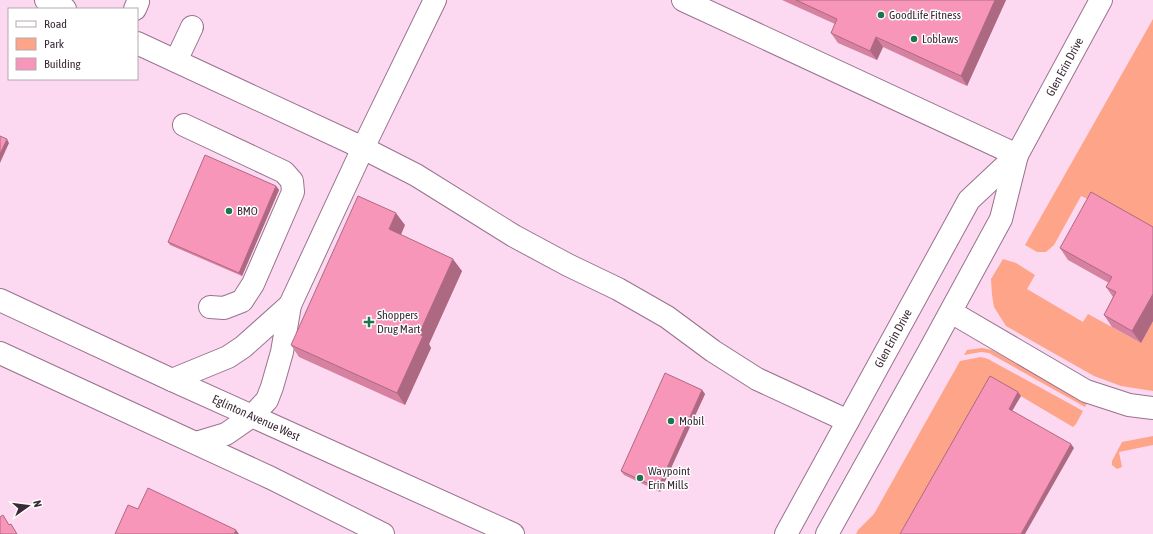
<svg xmlns="http://www.w3.org/2000/svg" width="1153" height="534" font-family="'Asap Condensed',sans-serif">
  <rect width="100%" height="100%" fill="#fcd9f1"/>
  <!-- green -->
  <path fill="#fda489" d="M1153,19V234L1099,204L1081,196L1054,245L1046,252H1037L1025,245Z
    M1003,259L1016,263L1035,275L1027,289L1083,322L1088,314L1141,343L1153,321V391L1121,386L1094,376L1006,326L994,307L992,295L991,279Z
    M982,348L992,350L1085,402L1087,403L1085,407L989,353L981,352L964,355L967,350Z
    M981,357L988,359L1083,411L1076,424L1073,427L992,379L905,534H856L858,530L874,514L960,361Z
    M1153,436V445L1119,452L1122,467L1117,469L1112,465V461L1122,442Z"/>
  <g fill="none" stroke-linecap="round" stroke-linejoin="round">
    <!-- minor casing -->
    <g stroke="#99728e" stroke-width="24">
      <g id="minor">
        <path d="M46,0L65,9"/>
        <path d="M683,0L1017,155"/>
        <path d="M135,9L138,2"/>
        <path d="M137,43L363,148L416,175L514,236L568,265L618,289L667,317L713,351L757,379L848,421"/>
        <path d="M176,61L192,27"/>
        <path d="M184,125L284,172L292,181L293,192L253,284L242,301L224,308L210,307"/>
        <path d="M951,312L1086,391L1129,405L1153,408"/>
        <path d="M172,380L228,357L243,347L290,305"/>
        <path d="M196,443L226,434L252,416L267,400L272,387L282,352L290,305L363,148L435,0"/>
        <path id="s1" d="M786,534L969,200L1017,155"/>
        <path id="s2" d="M827,534L928,353L1001,219L1017,155L1101,0"/>
      </g>
    </g>
    <!-- major casing -->
    <g stroke="#99728e" stroke-width="24">
      <g id="major">
        <path id="s3" d="M0,300L172,380L513,534"/>
        <path d="M0,353L271,478L383,534"/>
      </g>
    </g>
    <!-- minor -->
    <use href="#minor" stroke="#fff" stroke-width="22"/>
    <!-- major -->
    <use href="#major" stroke="#fff" stroke-width="22"/>
  </g>
  <!-- wall -->
  <path fill="#d5819f" d="M782,0H1006L967,86L883,47L877,60L838,43L831,33L835,24Z
    M276,186L279,190L242,276L170,245L168,242Z
    M405,225L400,235L462,271L429,344L431,348L405,405L299,357L291,345Z
    M1153,227V321L1141,343L1112,327L1104,315L1113,297L1106,287L1109,283L1068,260L1060,248Z
    M702,390L705,394L660,492L624,475L621,471Z"/>
  <!-- shaded-wall -->
  <path fill="#ae6982" d="M995,0H1006L967,86L961,76Z
    M876,37L883,47L877,60L870,51Z
    M7,139L9,143L0,163V154Z
    M276,186L279,190L242,276L239,273Z
    M396,213L405,225L398,242L389,229Z
    M453,259L462,271L429,344L431,348L405,405L397,393L419,334Z
    M1153,294V321L1141,343L1132,331Z
    M702,390L705,394L660,492L658,488Z
    M1018,392L1021,396L1011,413L1009,409Z
    M1071,444L1074,448L1025,534H1021Z
    M236,530L239,534H234Z"/>
  <!-- building -->
  <path fill="#f896b9" stroke="#ae6982" d="M796,0H995L961,76L876,37L870,51L831,33L837,19Z
    M0,136L7,139L0,154Z
    M205,155L276,186L239,273L168,242Z
    M1091,192L1153,227V294L1132,331L1104,315L1116,292L1106,287L1112,277L1060,248Z
    M358,196L396,213L389,229L453,259L419,334L423,336L397,393L291,345Z
    M665,373L702,390L658,488L621,471Z
    M990,376L1018,392L1009,409L1071,444L1021,534H900Z
    M148,488L236,530L234,534H115L128,505L138,509Z
    M3,515L9,525L11,524L17,534H0V517Z"/>
  <!-- markers -->
  <g fill="#1b764b" stroke="#fff" stroke-width="1.5">
    <circle cx="881" cy="15" r="4"/>
    <circle cx="914" cy="39" r="4"/>
    <circle cx="229" cy="211" r="4"/>
    <path d="M367 316h4v4h4v4h-4v4h-4v-4h-4v-4h4z"/>
    <circle cx="671" cy="421" r="4"/>
    <circle cx="640" cy="478" r="4"/>
  </g>
  <g text-anchor="middle" dominant-baseline="central" stroke-width="3" stroke-linejoin="round" paint-order="stroke">
    <!-- poi labels -->
    <g font-size="12" fill="#3b2b36" stroke="#fff" text-anchor="start">
      <text x="889" y="15">GoodLife Fitness</text>
      <text x="922" y="39">Loblaws</text>
      <text x="237" y="211">BMO</text>
      <text x="377" y="315">Shoppers<tspan x="377" dy="14">Drug Mart</tspan></text>
      <text x="679" y="421">Mobil</text>
      <text x="648" y="471">Waypoint<tspan x="648" dy="14">Erin Mills</tspan></text>
    </g>
    <!-- street labels -->
    <g font-size="12" fill="#3b2b36" stroke="#fff">
      <text stroke="none"><textPath href="#s2" startOffset="526">Glen Erin Drive</textPath></text>
      <text stroke="none"><textPath href="#s1" startOffset="223">Glen Erin Drive</textPath></text>
      <text stroke="none"><textPath href="#s3" startOffset="282">Eglinton Avenue West</textPath></text>
    </g>
  </g>
  <!-- legend -->
  <rect x="8" y="8" width="130" height="72" fill="#ffffff" stroke="#b1aaaf"/>
  <rect x="16" y="21" width="20" height="6" fill="#ffffff" stroke="#b1aaaf"/>
  <text x="44" y="28" font-size="12" fill="#3b2b36">Road</text>
  <rect x="16" y="38" width="20" height="12" fill="#fda489" stroke="#b1aaaf"/>
  <text x="44" y="48" font-size="12" fill="#3b2b36">Park</text>
  <rect x="16" y="58" width="20" height="12" fill="#f896b9" stroke="#b1aaaf"/>
  <text x="44" y="68" font-size="12" fill="#3b2b36">Building</text>
  <!-- north arrow -->
  <g transform="translate(28 506) rotate(76)" stroke="#ffffff" stroke-width="3" paint-order="stroke">
  <path d="M0-3L7 15L0 10L-7 15Z" fill="#3b2b36"/>
  <text y="-6" font-size="11" font-weight="bold" text-anchor="middle" fill="#3b2b36">N</text>
  </g>
</svg>
